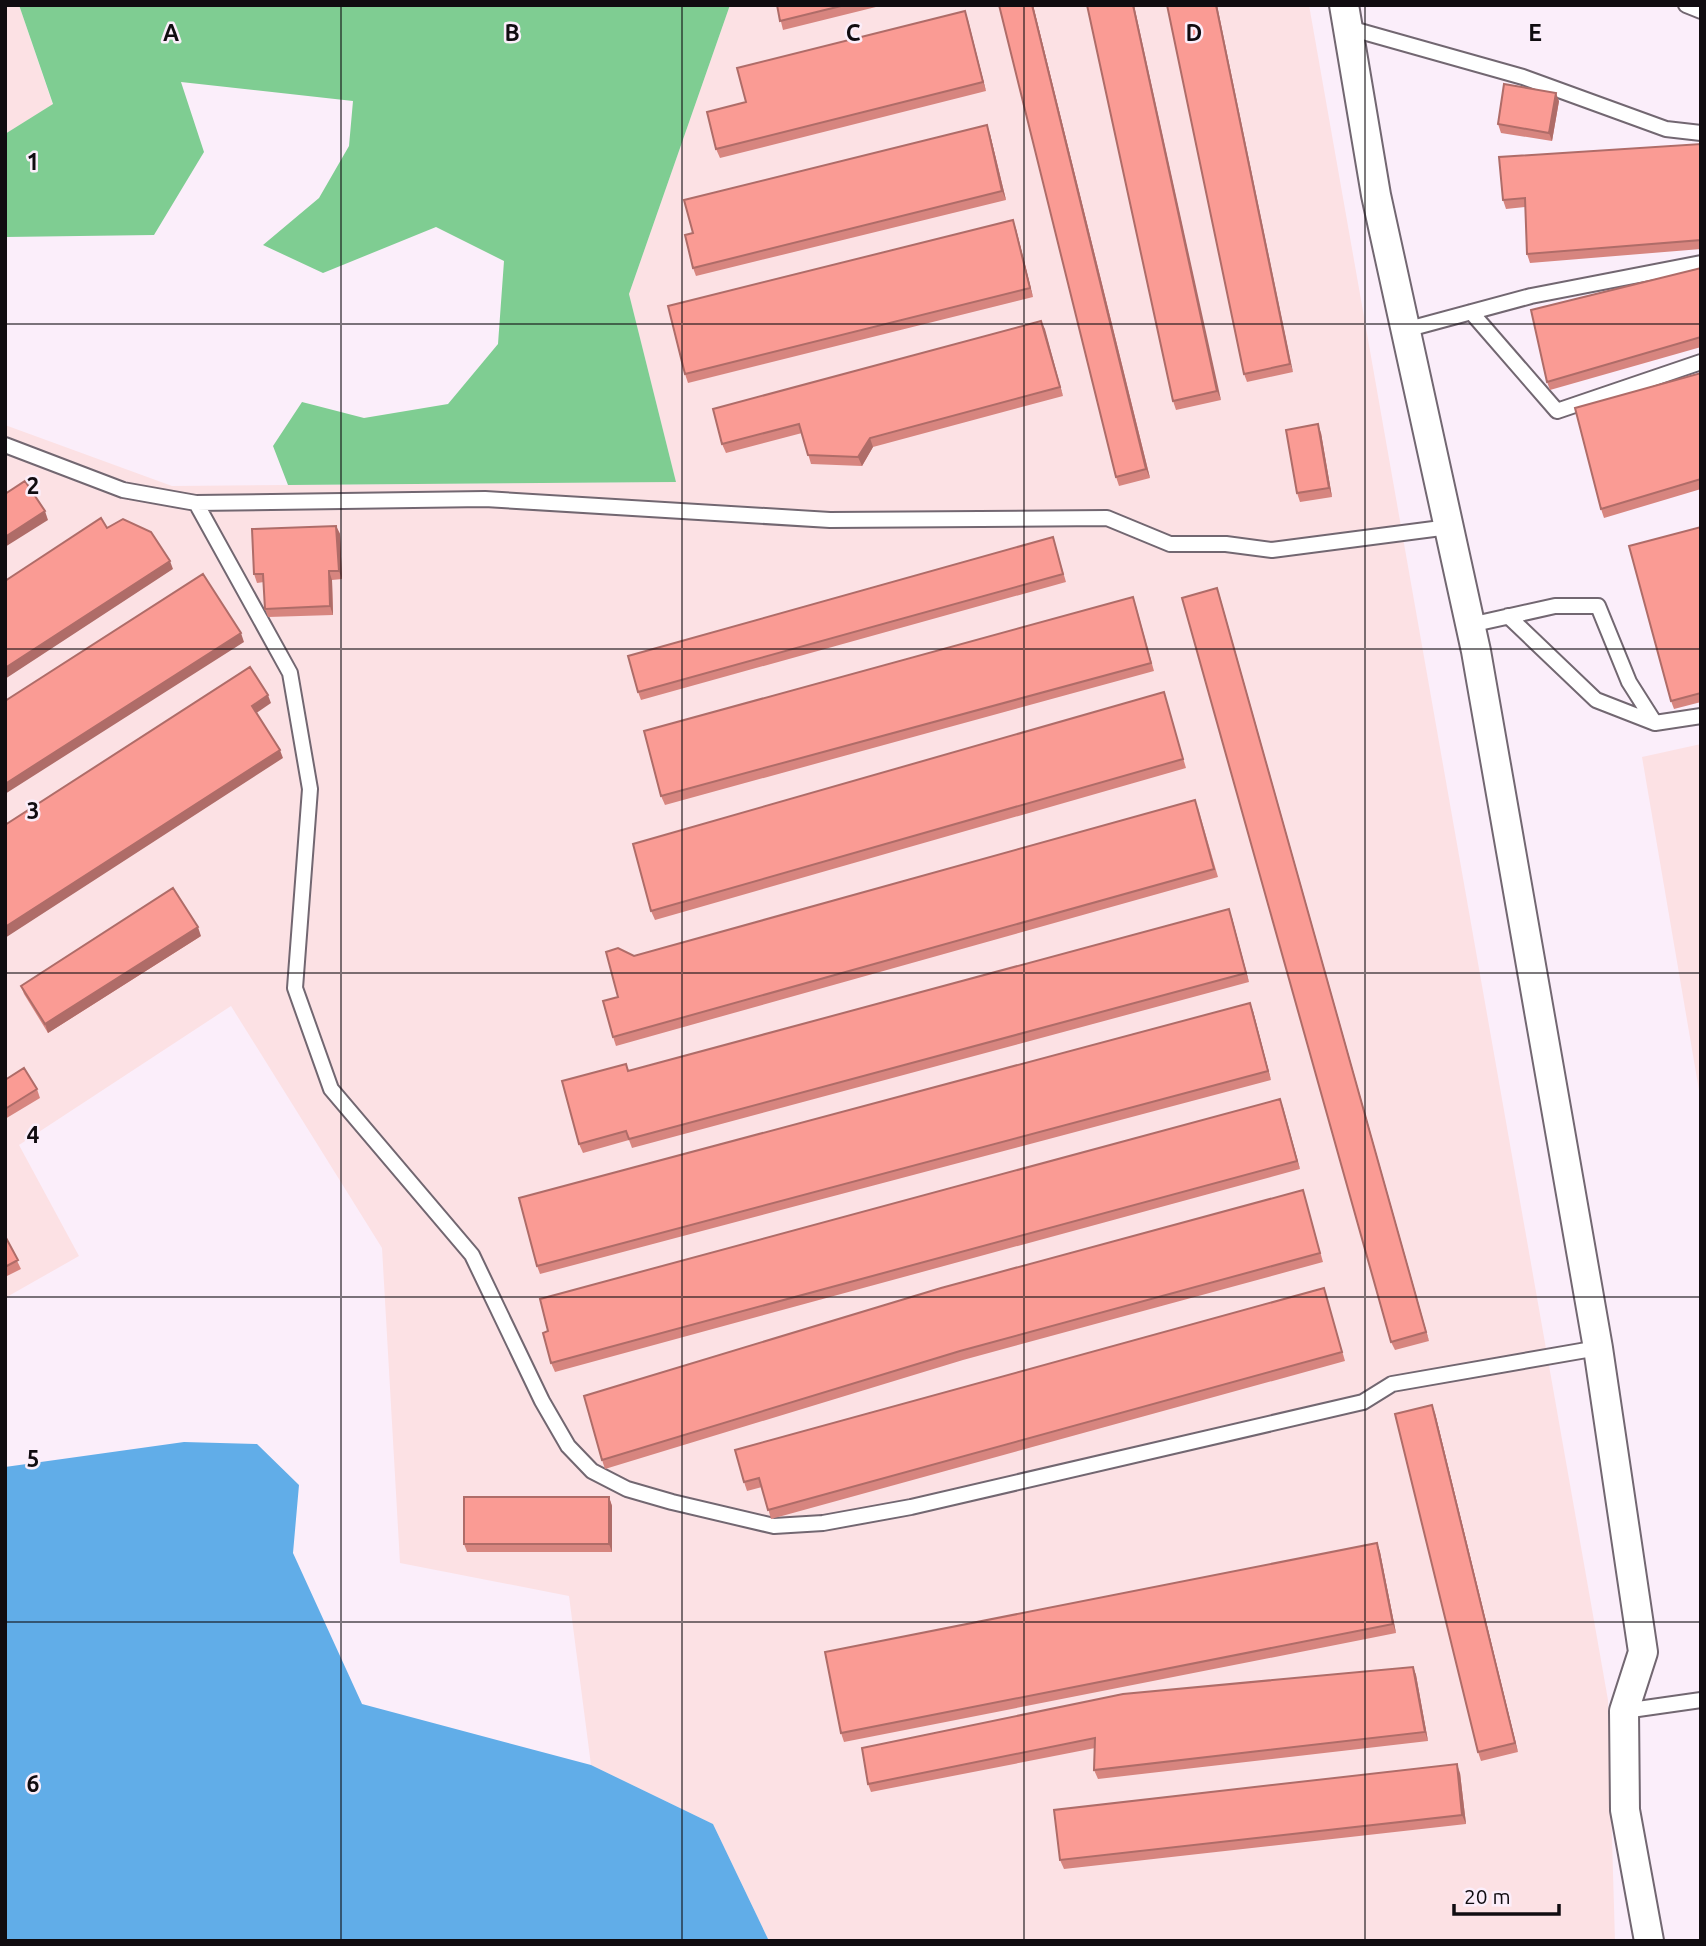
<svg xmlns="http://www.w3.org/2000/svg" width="1706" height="1946" font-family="Ubuntu,sans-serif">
  <rect width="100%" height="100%" fill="#fbeefa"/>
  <!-- industrial -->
  <path fill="#fce1e4" d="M5,5H19L53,105L5,134Z
    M730,5H1309L1608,1700L1615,1941H769L713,1824L591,1765L569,1596L400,1563L382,1248L231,1006L19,1145L79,1256L5,1298V425L172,486L676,482L629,294Z
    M1701,744V1102L1642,757Z"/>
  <!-- forest -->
  <path fill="#7fcd92" d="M19,5H730L629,294L676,482L288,485L273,446L302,402L364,418L448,404L498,344L504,261L436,227L323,273L263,245L319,198L349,146L353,101L181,82L204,152L154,235L5,237V134L53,104Z"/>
  <!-- water -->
  <path fill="#61ade8" d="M184,1442L257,1444L299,1485L293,1553L362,1704L591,1765L713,1824L769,1941H5V1467Z"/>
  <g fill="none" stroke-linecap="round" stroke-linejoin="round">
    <!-- service casing -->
    <g stroke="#726771" stroke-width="18">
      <path id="service" d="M1686,5L1701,11
        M1349,28L1523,77L1666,129L1701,133
        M1471,312L1557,411L1701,362
        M1405,330L1531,296L1701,263
        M5,445L123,490L196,503L485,499L830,520L1107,518L1170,544H1226L1272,550L1449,527
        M196,503L290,673L310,789L295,988L331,1089L472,1255L542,1401L568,1446L592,1471L627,1489L672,1502L774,1526L823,1523L911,1507L1363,1402L1392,1384L1598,1348
        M1508,616L1596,700L1655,723
        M1470,625L1555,606H1598L1629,682L1655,723L1701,716
        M1624,1711L1701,1700"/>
    </g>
    <!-- minor casing -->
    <g stroke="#726771" stroke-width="32">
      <path id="minor" d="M1344,5L1376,195L1476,651L1598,1348L1643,1652L1624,1711L1625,1810L1649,1941"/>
    </g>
    <!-- service -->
    <use href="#service" stroke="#fff" stroke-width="14"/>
    <!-- minor -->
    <use href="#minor" stroke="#fff" stroke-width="28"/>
  </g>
  <!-- wall -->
  <path fill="#d7857f" d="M777,5H884L783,30Z
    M999,5H1033L1150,478L1119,486L1116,477Z
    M1087,5L1221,400L1176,410L1173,401Z
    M1167,5L1293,372L1247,382L1244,374Z
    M965,11L986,91L720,158L716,149Z
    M1559,101L1552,141L1501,133L1498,124Z
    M990,134L1006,200L696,276L693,268V233Z
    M1701,144V249L1530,263L1527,254L1525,207L1506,209L1503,200Z
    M1016,229L1033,297L688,383L685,374Z
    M1701,268V347L1550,390L1547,382Z
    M1041,321L1063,396L873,447L862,466L811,464L802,433L726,453L722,444Z
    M1701,373V489L1604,518L1601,509Z
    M1321,433L1332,497L1300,502L1297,493Z
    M336,526L340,534L342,579L332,580L333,615L268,617L265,609L264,582L257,583L254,574Z
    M1701,527V702L1674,709L1671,701Z
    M1053,537L1066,582L641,700L638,692Z
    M1217,588L1429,1341L1395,1350L1391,1342Z
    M1136,606L1154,671L665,805L661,796Z
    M1164,692L1186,768L655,920L651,911Z
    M1198,808L1218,877L616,1046L613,1037L618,997L634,956Z
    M1232,918L1249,982L632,1148L629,1140L583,1153L579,1144L628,1071Z
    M201,936L48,1033L24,994L21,986Z
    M1253,1011L1271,1080L540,1274L537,1266Z
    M5,1080L37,1089L40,1098L5,1119Z
    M1280,1099L1300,1169L555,1372L551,1363Z
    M1303,1190L1323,1262L963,1360L605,1469L602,1460Z
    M5,1236L21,1269L5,1277Z
    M1324,1288L1345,1361L771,1519L762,1487L747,1491L744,1482Z
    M1435,1413L1518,1752L1481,1761L1478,1752Z
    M609,1497L612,1506V1552H467L464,1544Z
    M1377,1543L1380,1552L1396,1633L844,1742L841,1733Z
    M1413,1667L1416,1675L1428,1741L1098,1779L1094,1770L1095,1748L871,1792L868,1784Z
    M1460,1773L1466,1824L1064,1869L1060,1860Z"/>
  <!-- shaded-wall -->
  <path fill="#af6c68" d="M1032,5H1033L1150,478L1146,469Z
    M1133,5H1134L1221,400L1217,391Z
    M1216,5H1217L1293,372L1290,364Z
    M965,11L968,20L986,91L983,82Z
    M1556,93L1559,101L1552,141L1549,133Z
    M987,125L990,134L1006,200L1002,191Z
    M1013,220L1016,229L1033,297L1030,288Z
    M1041,321L1045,329L1063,396L1060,387Z
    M1318,424L1321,433L1332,497L1329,488Z
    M870,438L873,447L862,466L858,457Z
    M45,511L48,520L5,547V537Z
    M336,526L340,534L342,579L339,571Z
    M170,561L173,569L5,679V668Z
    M329,571L332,580L333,615L330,606Z
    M1217,588L1220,597L1429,1341L1426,1332Z
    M241,633L244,642L5,794V784Z
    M268,695L271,703L255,714L252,706Z
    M280,750L283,758L5,938V927Z
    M1229,909L1232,918L1249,982L1246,973Z
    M198,927L201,936L48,1033L45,1024Z
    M1250,1003L1253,1011L1271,1080L1268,1071Z
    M1280,1099L1283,1107L1300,1169L1297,1161Z
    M1432,1405L1435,1413L1518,1752L1515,1743Z
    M609,1497L612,1506V1552L609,1544Z
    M1377,1543L1380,1552L1396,1633L1393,1624Z
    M1413,1667L1416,1675L1428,1741L1425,1732Z
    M1457,1764L1460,1773L1466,1824L1462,1815Z"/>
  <!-- building -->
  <path fill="#fa9b94" stroke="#af6c68" stroke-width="2" d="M777,5H845L780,21Z
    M999,5H1032L1146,469L1116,477Z
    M1087,5H1133L1217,391L1173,401Z
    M1167,5H1216L1290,364L1244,374Z
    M965,11L983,82L716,149L707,112L746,102L737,68Z
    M1504,84L1556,93L1549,133L1498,124Z
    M987,125L1002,191L693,268L685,235L693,233L684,200Z
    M1701,144V240L1527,254L1525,198L1503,200L1499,157Z
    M1013,220L1030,288L685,374L668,306Z
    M1701,268V337L1547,382L1531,310Z
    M1041,321L1060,387L870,438L858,457L808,455L799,424L722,444L713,409Z
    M1701,373V479L1601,509L1575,408Z
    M1318,424L1329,488L1297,493L1286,430Z
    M25,481L45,511L5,537V494Z
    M101,518L107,528L123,519L151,532L170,561L5,668V581Z
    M336,526L339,571H329L330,606L265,609L263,574H254L252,529Z
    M1701,527V693L1671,701L1629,546Z
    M1053,537L1063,574L638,692L628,656Z
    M203,574L241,633L5,784V701Z
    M1217,588L1426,1332L1391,1342L1182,598Z
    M1133,597L1151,663L661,796L644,731Z
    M250,667L268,695L252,706L280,750L5,927V825Z
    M1164,692L1183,759L651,911L633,844Z
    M1195,800L1214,869L613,1037L603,1001L618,997L606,952L618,948L634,956Z
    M173,888L198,927L45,1024L21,986Z
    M1229,909L1246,973L629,1139L626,1131L579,1144L562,1081L626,1064L628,1071Z
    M1250,1003L1268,1071L537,1266L519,1198Z
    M24,1068L37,1089L5,1109V1080Z
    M1280,1099L1297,1161L551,1363L543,1333L548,1331L540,1299Z
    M1303,1190L1320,1253L960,1351L602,1460L584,1396L941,1288Z
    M5,1236L18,1260L5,1267Z
    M1324,1288L1342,1352L768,1510L759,1478L744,1482L735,1450Z
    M1432,1405L1515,1743L1478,1752L1395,1414Z
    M464,1497H609V1544H464Z
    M1377,1543L1393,1624L841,1733L825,1652Z
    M1413,1667L1425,1732L1094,1770L1095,1738L868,1784L862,1748L1123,1694Z
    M1457,1764L1462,1815L1060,1860L1054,1810Z"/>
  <!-- grid -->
  <path fill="none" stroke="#100c10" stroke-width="2" stroke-opacity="0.55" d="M341,5V1941M682,5V1941M1024,5V1941M1365,5V1941M5,324H1701M5,649H1701M5,973H1701M5,1297H1701M5,1622H1701"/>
  <g font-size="23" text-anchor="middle" font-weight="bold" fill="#100c10" stroke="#fbeefa" stroke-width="5" stroke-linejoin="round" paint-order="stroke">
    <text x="171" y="41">A</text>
    <text x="512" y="41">B</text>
    <text x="853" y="41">C</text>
    <text x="1194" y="41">D</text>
    <text x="1535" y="41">E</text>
    <text x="33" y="170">1</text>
    <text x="33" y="494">2</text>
    <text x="33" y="819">3</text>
    <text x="33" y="1143">4</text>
    <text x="33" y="1467">5</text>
    <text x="33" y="1792">6</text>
  </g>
  <!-- border -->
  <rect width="1706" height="1946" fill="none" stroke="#100c10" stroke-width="14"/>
  <!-- scale -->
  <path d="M1454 1904v10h105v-10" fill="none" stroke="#100c10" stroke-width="3.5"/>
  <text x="1464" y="1904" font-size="21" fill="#100c10" stroke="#fbeefa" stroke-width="5" paint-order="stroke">20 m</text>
</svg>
